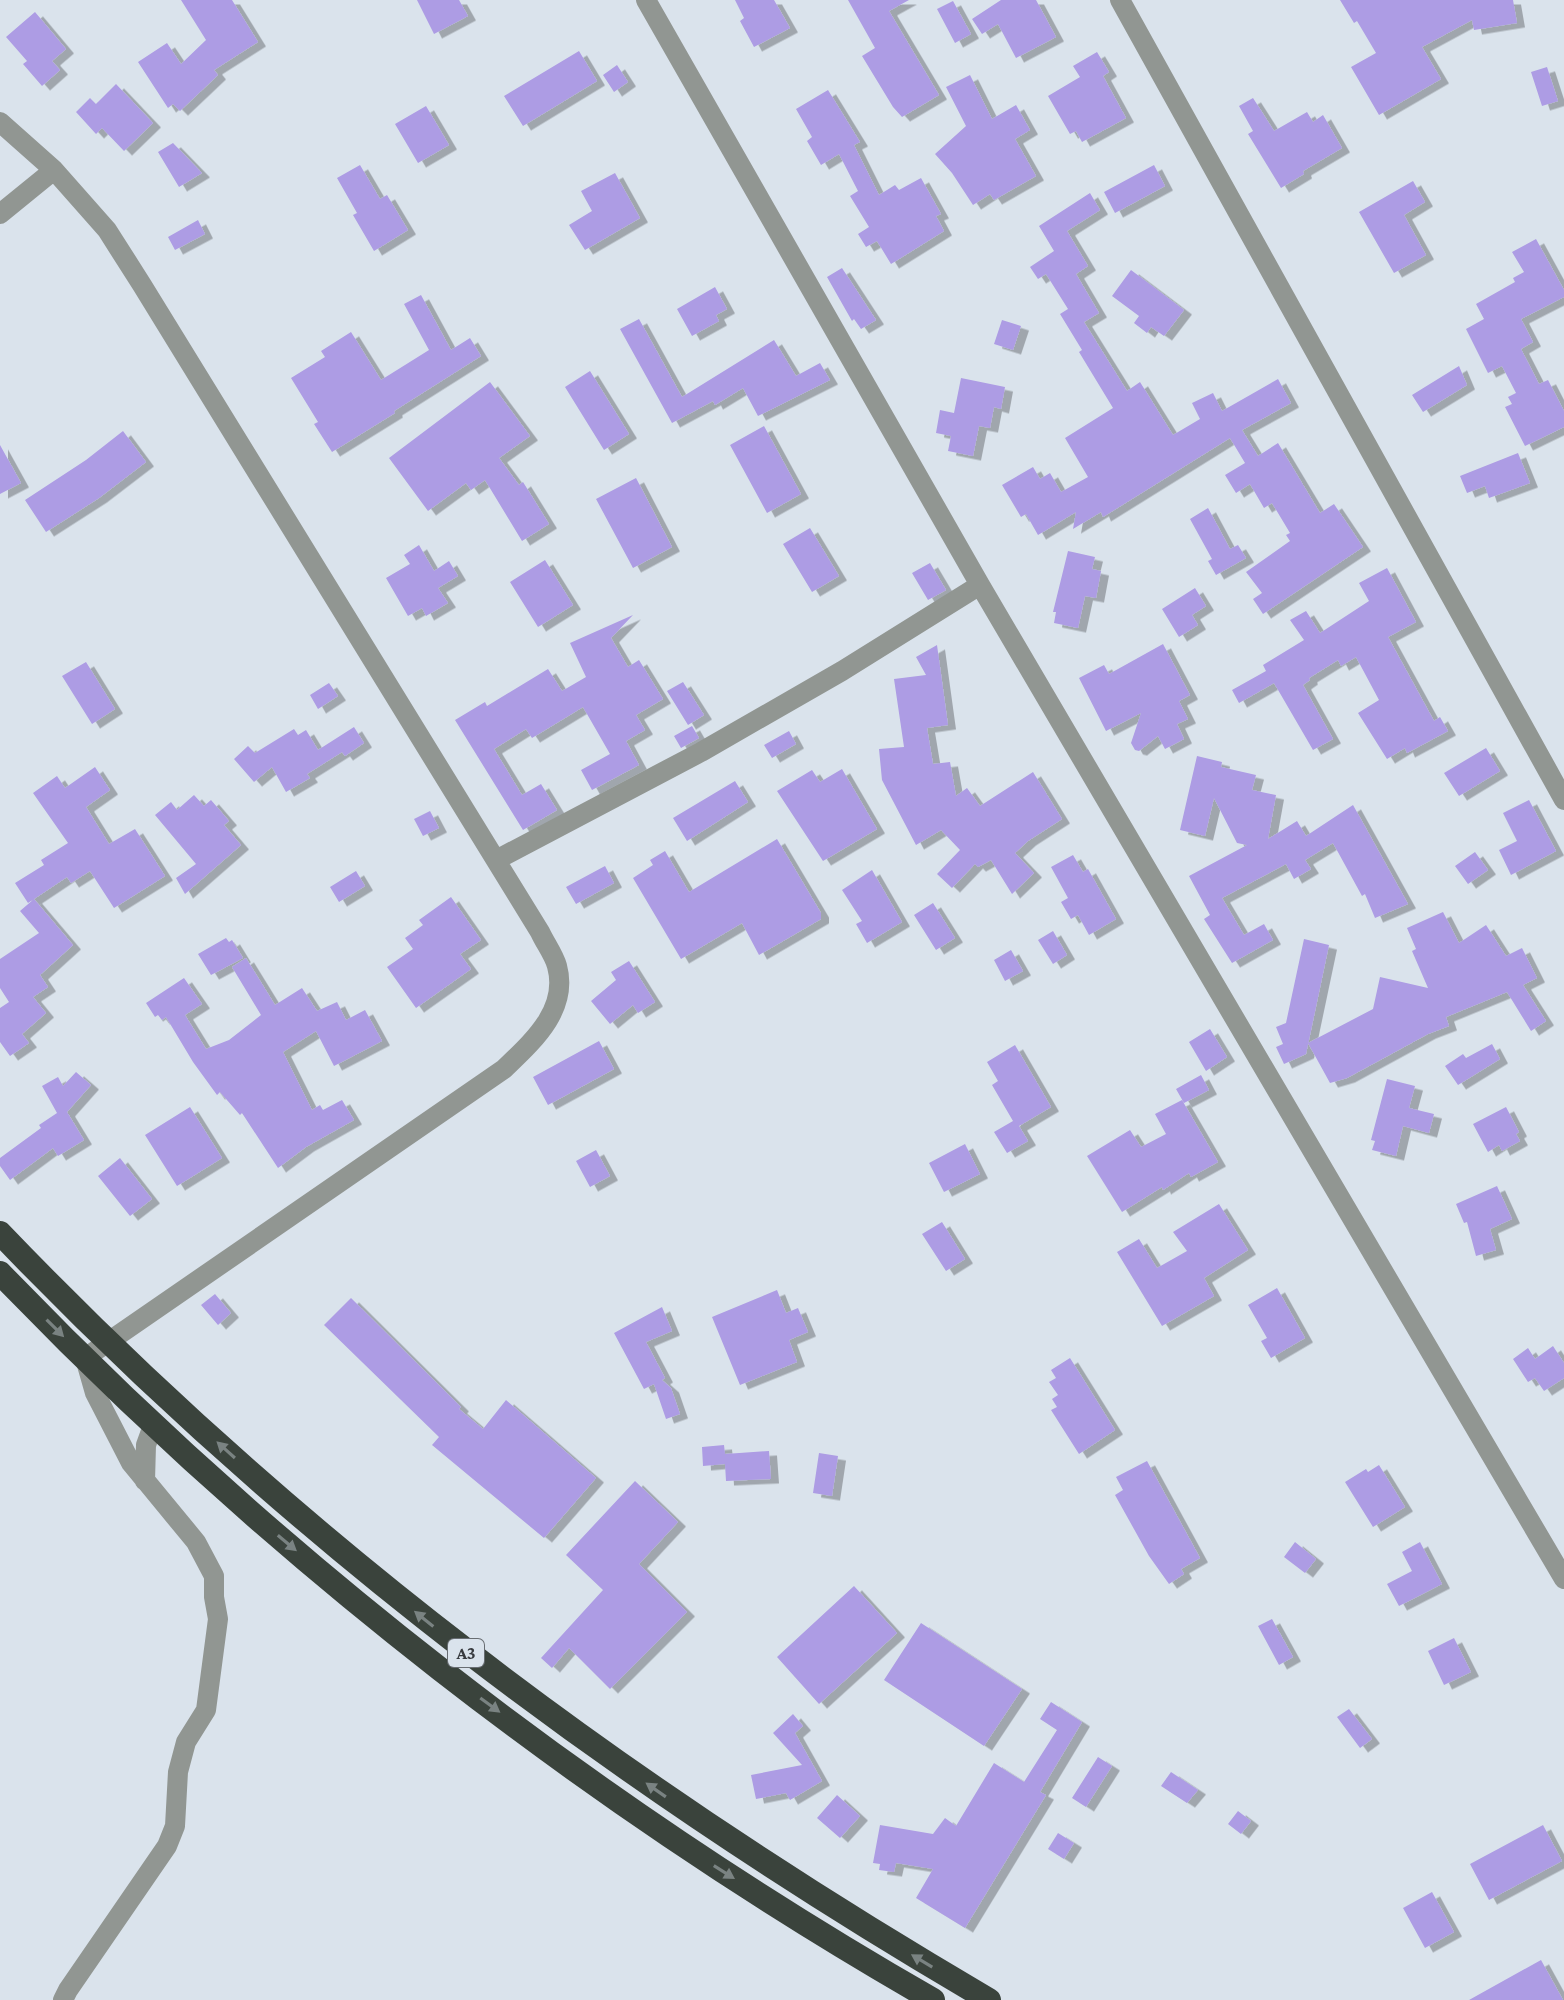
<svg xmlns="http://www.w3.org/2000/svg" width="1564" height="2000" font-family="'Crimson Pro',serif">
  <defs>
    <filter id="shadow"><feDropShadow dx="8" dy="4.5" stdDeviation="0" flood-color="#0004"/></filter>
  </defs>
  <rect width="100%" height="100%" fill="#dae3ec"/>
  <!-- building -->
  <path fill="#ad9ce4" filter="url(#shadow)" d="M181,0H232L258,42L214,70L218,75L180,111L173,104L168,108L138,62L167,43L181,64L206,40Z
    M417,0H459L468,16L434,34Z
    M735,0H774L790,28L754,47L740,21L744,18Z
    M848,0H909L889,11L939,95L902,117L893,107L862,56L875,48Z
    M1001,0H1036L1056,37L1016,58L998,24L982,34L972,19Z
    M1340,0H1513L1517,23L1474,30L1472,20L1422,47L1441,79L1379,115L1351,67L1376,53L1357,21L1354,23Z
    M953,1L971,34L955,43L937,9Z
    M35,12L66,49L52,61L60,70L42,86L23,64L27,61L6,37Z
    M579,51L597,81L523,126L504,96Z
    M1097,52L1109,72L1103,76L1126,118L1082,142L1076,131L1070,134L1048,96L1080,77L1073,66Z
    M617,65L628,82L614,92L603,75Z
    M1547,67L1558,101L1542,106L1531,72Z
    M970,75L992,119L1016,105L1030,130L1015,139L1036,176L994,200L990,194L973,205L952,173L935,154L966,126L946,87Z
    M116,84L153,123L124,151L102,128L96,134L76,112L90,98L96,104Z
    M828,90L860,142L854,145L879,195L895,185L899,190L921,178L941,214L936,216L944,231L891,264L877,241L866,247L858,234L869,227L850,196L858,191L839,154L821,165L807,141L812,137L796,109Z
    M1253,98L1274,131L1307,112L1313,122L1323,115L1342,148L1303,171L1304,174L1281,188L1248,134L1253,131L1239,106Z
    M426,106L449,145L418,163L395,124Z
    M173,143L202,173L179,187L158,152Z
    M360,165L380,199L387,195L408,230L374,251L353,215L357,213L337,178Z
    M1154,165L1165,186L1115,213L1104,192Z
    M615,173L640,218L585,250L569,225L592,211L581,191Z
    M1413,181L1425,202L1404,215L1426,255L1394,273L1359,212Z
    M1090,193L1100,210L1067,231L1088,266L1076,274L1099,313L1084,322L1127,391L1140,382L1173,435L1200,419L1192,403L1213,393L1222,411L1278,379L1291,403L1242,430L1258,456L1278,443L1320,513L1334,504L1363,547L1263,614L1253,599L1262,593L1246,572L1290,541L1286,535L1290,533L1272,503L1264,508L1250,484L1236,493L1225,475L1245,463L1230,438L1103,517L1101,512L1073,529L1076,512L1038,535L1026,514L1021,517L1002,485L1033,467L1040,479L1050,473L1061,492L1088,477L1065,438L1113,408L1079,352L1082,350L1060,314L1068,309L1046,274L1038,279L1030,267L1054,251L1039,226Z
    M198,220L205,234L175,250L168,237Z
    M1536,239L1564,290V297L1521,319L1533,342L1521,349L1539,384L1548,380L1564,411V427L1525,446L1505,407L1512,404L1508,397L1516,393L1502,366L1488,373L1466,329L1484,319L1476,304L1515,282L1513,278L1524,272L1512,252Z
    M842,268L876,320L861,329L854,319L852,321L827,277Z
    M1131,270L1184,310L1164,336L1151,327L1147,333L1134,323L1139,316L1112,296Z
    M715,287L727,309L716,315L719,321L692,336L677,309Z
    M421,295L451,350L470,338L481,356L394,411L395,413L332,452L314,424L318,422L291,378L325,357L321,351L351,332L381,380L429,350L404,304Z
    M639,319L682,397L774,340L796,376L820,363L830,380L758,416L743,388L715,405L713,401L672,423L620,329Z
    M1002,320L1021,326L1013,350L994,344Z
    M1459,366L1467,385L1423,412L1412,395Z
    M590,371L629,434L604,450L565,387Z
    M961,378L1005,387L1001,409L994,407L990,428L979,426L973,456L948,451L951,436L936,433L940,410L954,413Z
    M490,382L530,436L499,458L519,485L523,482L549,524L522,541L485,480L471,490L466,483L428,511L389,458Z
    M764,426L801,494L767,513L730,445Z
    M123,431L146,462L99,498L46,532L25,500L86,460Z
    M0,445L21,483L0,494Z
    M1518,453L1530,483L1489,498L1485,486L1467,493L1460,476Z
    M636,478L672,547L633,568L596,499Z
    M1208,508L1230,549L1238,545L1246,558L1216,575L1208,561L1212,559L1190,519Z
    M810,528L839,576L812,592L783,544Z
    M419,545L434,571L449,561L458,576L438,588L448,603L426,616L422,608L408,616L386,578L410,564L404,555Z
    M1068,551L1095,557L1092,569L1101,571L1096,598L1085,596L1078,628L1054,623L1056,612H1053Z
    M545,560L573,605L538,627L510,582Z
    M930,563L946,590L928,600L912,573Z
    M1387,568L1416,622L1388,637L1434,721L1440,717L1448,731L1407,753L1405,748L1387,759L1358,713L1379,700L1356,657L1341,666L1338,660L1309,678L1310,680L1303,685L1333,739L1313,750L1274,683L1239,703L1232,690L1266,671L1263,665L1304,640L1290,620L1306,611L1320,633L1369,601L1359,583Z
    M1195,588L1206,606L1192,615L1198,625L1179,637L1162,609Z
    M633,615L611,638L628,667L639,660L663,699L636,715L645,730L626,741L639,765L592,790L581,770L610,754L583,707L532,738L526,729L494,749L522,795L541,784L557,810L523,830L455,720L485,702L487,706L548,669L562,691L586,677L570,643Z
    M1163,644L1190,695L1179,701L1188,719L1177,724L1184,739L1165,749L1158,736L1139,751L1135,750L1131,743L1141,713L1106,731L1079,678L1104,665L1109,674Z
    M937,645L948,725L927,728L933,764L950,762L956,796L967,788L980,806L1033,772L1062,819L1028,841L1015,853L1034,873L1012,894L991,860L978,867L975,864L952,888L937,874L960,850L941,830L916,845L882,780L879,749L904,747L894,679L926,675L916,657Z
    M86,662L115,709L92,724L62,676Z
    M683,682L704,715L688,725L667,691Z
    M329,683L338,696L318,709L310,695Z
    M692,726L699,738L681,748L674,736Z
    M354,727L364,743L345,756L342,752L307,774L310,778L286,792L272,767L254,782L234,759L248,746L255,753L294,729L298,735L306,730L318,750Z
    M789,731L796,744L772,758L764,745Z
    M1486,748L1500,771L1459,796L1444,773Z
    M1197,756L1222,762L1221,767L1256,775L1252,790L1276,795L1268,839L1297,821L1306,836L1353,805L1408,904L1375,918L1365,894L1362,896L1333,843L1305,860L1311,869L1294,879L1286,864L1222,898L1244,935L1264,924L1273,940L1232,963L1204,919L1210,915L1189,876L1247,845L1237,843L1214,798L1205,836L1180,830Z
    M95,767L110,790L86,807L109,844L135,829L165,876L114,908L90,871L71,883L67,877L28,903L15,883L44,865L41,860L68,843L33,793L57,776L65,788Z
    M842,769L877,829L823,861L777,791L812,770L820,782Z
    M735,781L748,802L687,841L673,818Z
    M194,795L204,806L211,800L229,821L224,825L241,845L185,894L176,878L196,864L155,815L171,802L177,810Z
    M1529,800L1556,851L1511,875L1499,850L1517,841L1503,813Z
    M430,811L439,828L423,836L414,819Z
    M777,839L821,913V919L759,955L742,923L681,959L633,878L653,865L650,860L665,851L689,892Z
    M1475,852L1488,870L1468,884L1455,866Z
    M1073,855L1083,872L1088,869L1116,919L1089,935L1078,915L1071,919L1061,902L1068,898L1051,867Z
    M605,866L614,883L576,904L566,887Z
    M872,870L902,922L867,943L856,924L862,921L842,890Z
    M356,871L365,886L339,902L330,887Z
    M451,897L481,940L460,954L471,969L416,1008L387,967L413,949L405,938L423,925L419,920Z
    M34,899L73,945L40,975L48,987L33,997L46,1013L22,1034L29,1043L10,1056L0,1042V1008L9,1002L0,988V959L39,933L20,911Z
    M933,903L955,938L936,950L914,915Z
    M1443,912L1459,943L1486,925L1506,956L1522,948L1537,978L1523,985L1546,1021L1531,1031L1507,992L1446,1017L1449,1026L1428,1034L1347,1078L1330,1083L1308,1043L1373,1009L1380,977L1428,988L1412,951L1416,949L1407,928Z
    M1053,931L1067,955L1053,964L1038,940Z
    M226,938L229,942L232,940L243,958L211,975L198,954Z
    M1304,939L1329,945L1306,1054L1284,1064L1276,1047L1283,1044L1276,1027L1286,1023Z
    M1011,950L1023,971L1005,981L994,960Z
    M246,958L275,1005L302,988L317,1011L337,1002L346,1020L365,1010L382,1041L334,1066L316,1031L283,1052L312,1110L320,1105L323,1110L342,1100L354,1120L306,1147L278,1168L242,1113L240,1115L220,1092L217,1095L193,1062L166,1017L162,1020L158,1015L155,1017L146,1003L184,978L202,1004L185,1015L206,1049L229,1040L261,1015L232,967Z
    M629,961L655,1002L638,1013L633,1005L610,1024L591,1001L616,980L611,972Z
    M1210,1029L1227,1057L1206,1071L1189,1042Z
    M599,1041L614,1069L548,1105L533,1077Z
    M1492,1044L1500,1059L1458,1085L1445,1066L1463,1054L1466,1058Z
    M1015,1045L1051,1107L1019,1126L1028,1141L1007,1153L994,1132L1013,1121L992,1085L998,1081L987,1062Z
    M76,1072L91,1085L67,1112L84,1140L58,1156L53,1148L10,1180L0,1166V1158L41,1128L39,1125L57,1113L42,1086L58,1077L63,1086Z
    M1201,1075L1209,1090L1184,1103L1176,1089Z
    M1387,1079L1415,1086L1409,1108L1434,1114L1429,1133L1403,1126L1396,1156L1372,1150L1375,1141L1371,1140Z
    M1182,1100L1218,1162L1191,1177L1189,1173L1163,1190L1162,1187L1122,1212L1087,1156L1130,1130L1141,1147L1166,1134L1155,1114Z
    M190,1107L222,1158L177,1186L145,1135Z
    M1506,1107L1519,1132L1516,1134L1520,1141L1502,1151L1499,1145L1488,1152L1473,1124Z
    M965,1144L980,1174L944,1192L929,1163Z
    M596,1150L610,1176L590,1187L576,1161Z
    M120,1158L152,1199L130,1216L98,1176Z
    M1497,1186L1512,1219L1490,1229L1496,1250L1476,1256L1467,1222L1464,1223L1456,1204Z
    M1219,1204L1248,1250L1204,1278L1214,1296L1162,1326L1117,1252L1139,1239L1157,1268L1187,1251L1173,1232Z
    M942,1222L965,1259L946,1271L922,1234Z
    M1277,1288L1305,1338L1271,1358L1261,1341L1267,1338L1248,1305Z
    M777,1290L786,1313L798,1308L808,1332L789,1340L797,1362L740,1385L712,1317Z
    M215,1294L231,1313L218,1325L201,1305Z
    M351,1298L461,1407L459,1409L483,1429L506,1400L596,1478L544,1538L432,1445L439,1437L324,1325Z
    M662,1307L672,1331L646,1342L665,1378L662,1380L671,1388L680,1414L666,1419L654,1384L644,1389L614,1333Z
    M1553,1346L1564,1363V1378L1544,1391L1535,1378L1528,1382L1513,1359L1528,1348L1535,1359Z
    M1070,1358L1115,1430L1079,1454L1051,1410L1057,1407L1052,1399L1058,1395L1049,1382L1056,1378L1051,1370Z
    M724,1445L725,1454L769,1451L771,1479L726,1481L725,1464L703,1466L702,1447Z
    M819,1453L838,1456L832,1496L813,1493Z
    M1147,1461L1200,1558L1181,1569L1184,1574L1169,1584L1149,1556L1115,1495L1123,1490L1116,1477Z
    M1379,1465L1405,1507L1373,1527L1345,1482L1366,1469L1368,1472Z
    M635,1481L678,1522L639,1564L687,1612L610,1689L569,1648L552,1668L541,1658L603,1590L566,1555Z
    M1295,1542L1316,1559L1305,1573L1284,1557Z
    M1420,1542L1442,1584L1399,1606L1387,1584L1412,1571L1402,1552Z
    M854,1586L897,1633L819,1704L777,1657Z
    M1272,1619L1293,1657L1279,1665L1258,1626Z
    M921,1623L1022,1689L984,1746L884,1680Z
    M1454,1638L1471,1672L1444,1685L1428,1651Z
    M1051,1702L1082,1722L1040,1792L1046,1795L965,1928L916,1898L933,1869L896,1863L894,1872L879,1870L880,1864L873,1863L880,1825L933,1834L945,1818L956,1826L994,1763L1024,1782L1057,1730L1040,1719Z
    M1349,1709L1372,1739L1360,1748L1337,1717Z
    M793,1714L803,1726L795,1733L822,1781L790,1800L786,1793L756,1799L751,1775L802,1765L773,1733Z
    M1098,1757L1112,1766L1086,1807L1072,1798Z
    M1171,1772L1198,1790L1187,1803L1161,1786Z
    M837,1795L860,1816L840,1838L817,1818Z
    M1238,1811L1251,1821L1241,1834L1228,1824Z
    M1543,1825L1562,1861L1489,1900L1470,1864Z
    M1058,1833L1074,1843L1064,1859L1048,1849Z
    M1432,1892L1454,1932L1425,1948L1403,1908Z
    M1541,1960L1563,2000H1469Z"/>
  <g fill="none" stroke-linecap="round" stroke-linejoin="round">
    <!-- minor -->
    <path stroke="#919692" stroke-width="20" d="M646,0L980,585L1564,1579
      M1120,0L1564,800
      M0,122L54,170L107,230L142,285L540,932C545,943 554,955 557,966C569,1010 532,1042 504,1069L85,1358L95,1393L131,1463L196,1542L214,1576V1597L218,1619L206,1710L186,1742L178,1772L175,1826L167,1846L68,1990L63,2000
      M0,214L54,170
      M496,860L701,752L842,671L980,585
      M145,1481L146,1445L154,1423"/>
    <!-- highway -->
    <path stroke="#3a433c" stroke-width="24" d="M0,1233C293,1539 624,1787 989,2000
      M0,1273C273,1557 591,1804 933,2000"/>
  </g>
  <!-- one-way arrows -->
  <defs><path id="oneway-solid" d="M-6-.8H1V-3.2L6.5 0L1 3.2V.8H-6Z" transform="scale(2)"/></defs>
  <g fill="#7a8382">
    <use href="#oneway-solid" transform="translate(55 1328) rotate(45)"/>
    <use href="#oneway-solid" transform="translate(226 1450) rotate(-138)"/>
    <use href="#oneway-solid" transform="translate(287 1543) rotate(40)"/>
    <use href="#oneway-solid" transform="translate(424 1619) rotate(-141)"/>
    <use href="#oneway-solid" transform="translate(490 1705) rotate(36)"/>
    <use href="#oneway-solid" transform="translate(656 1790) rotate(-145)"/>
    <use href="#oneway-solid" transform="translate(724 1872) rotate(32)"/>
    <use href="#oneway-solid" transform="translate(922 1961) rotate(-149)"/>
  </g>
  <g text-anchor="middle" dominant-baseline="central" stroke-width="8" stroke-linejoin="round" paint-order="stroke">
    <!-- shield labels -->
    <rect fill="#dae3ec" stroke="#686d72" stroke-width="2" x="448" y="1639" width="36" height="28" rx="6"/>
    <g font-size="18" font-weight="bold" fill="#373a3e">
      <text x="466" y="1653">A3</text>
    </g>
  </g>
</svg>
